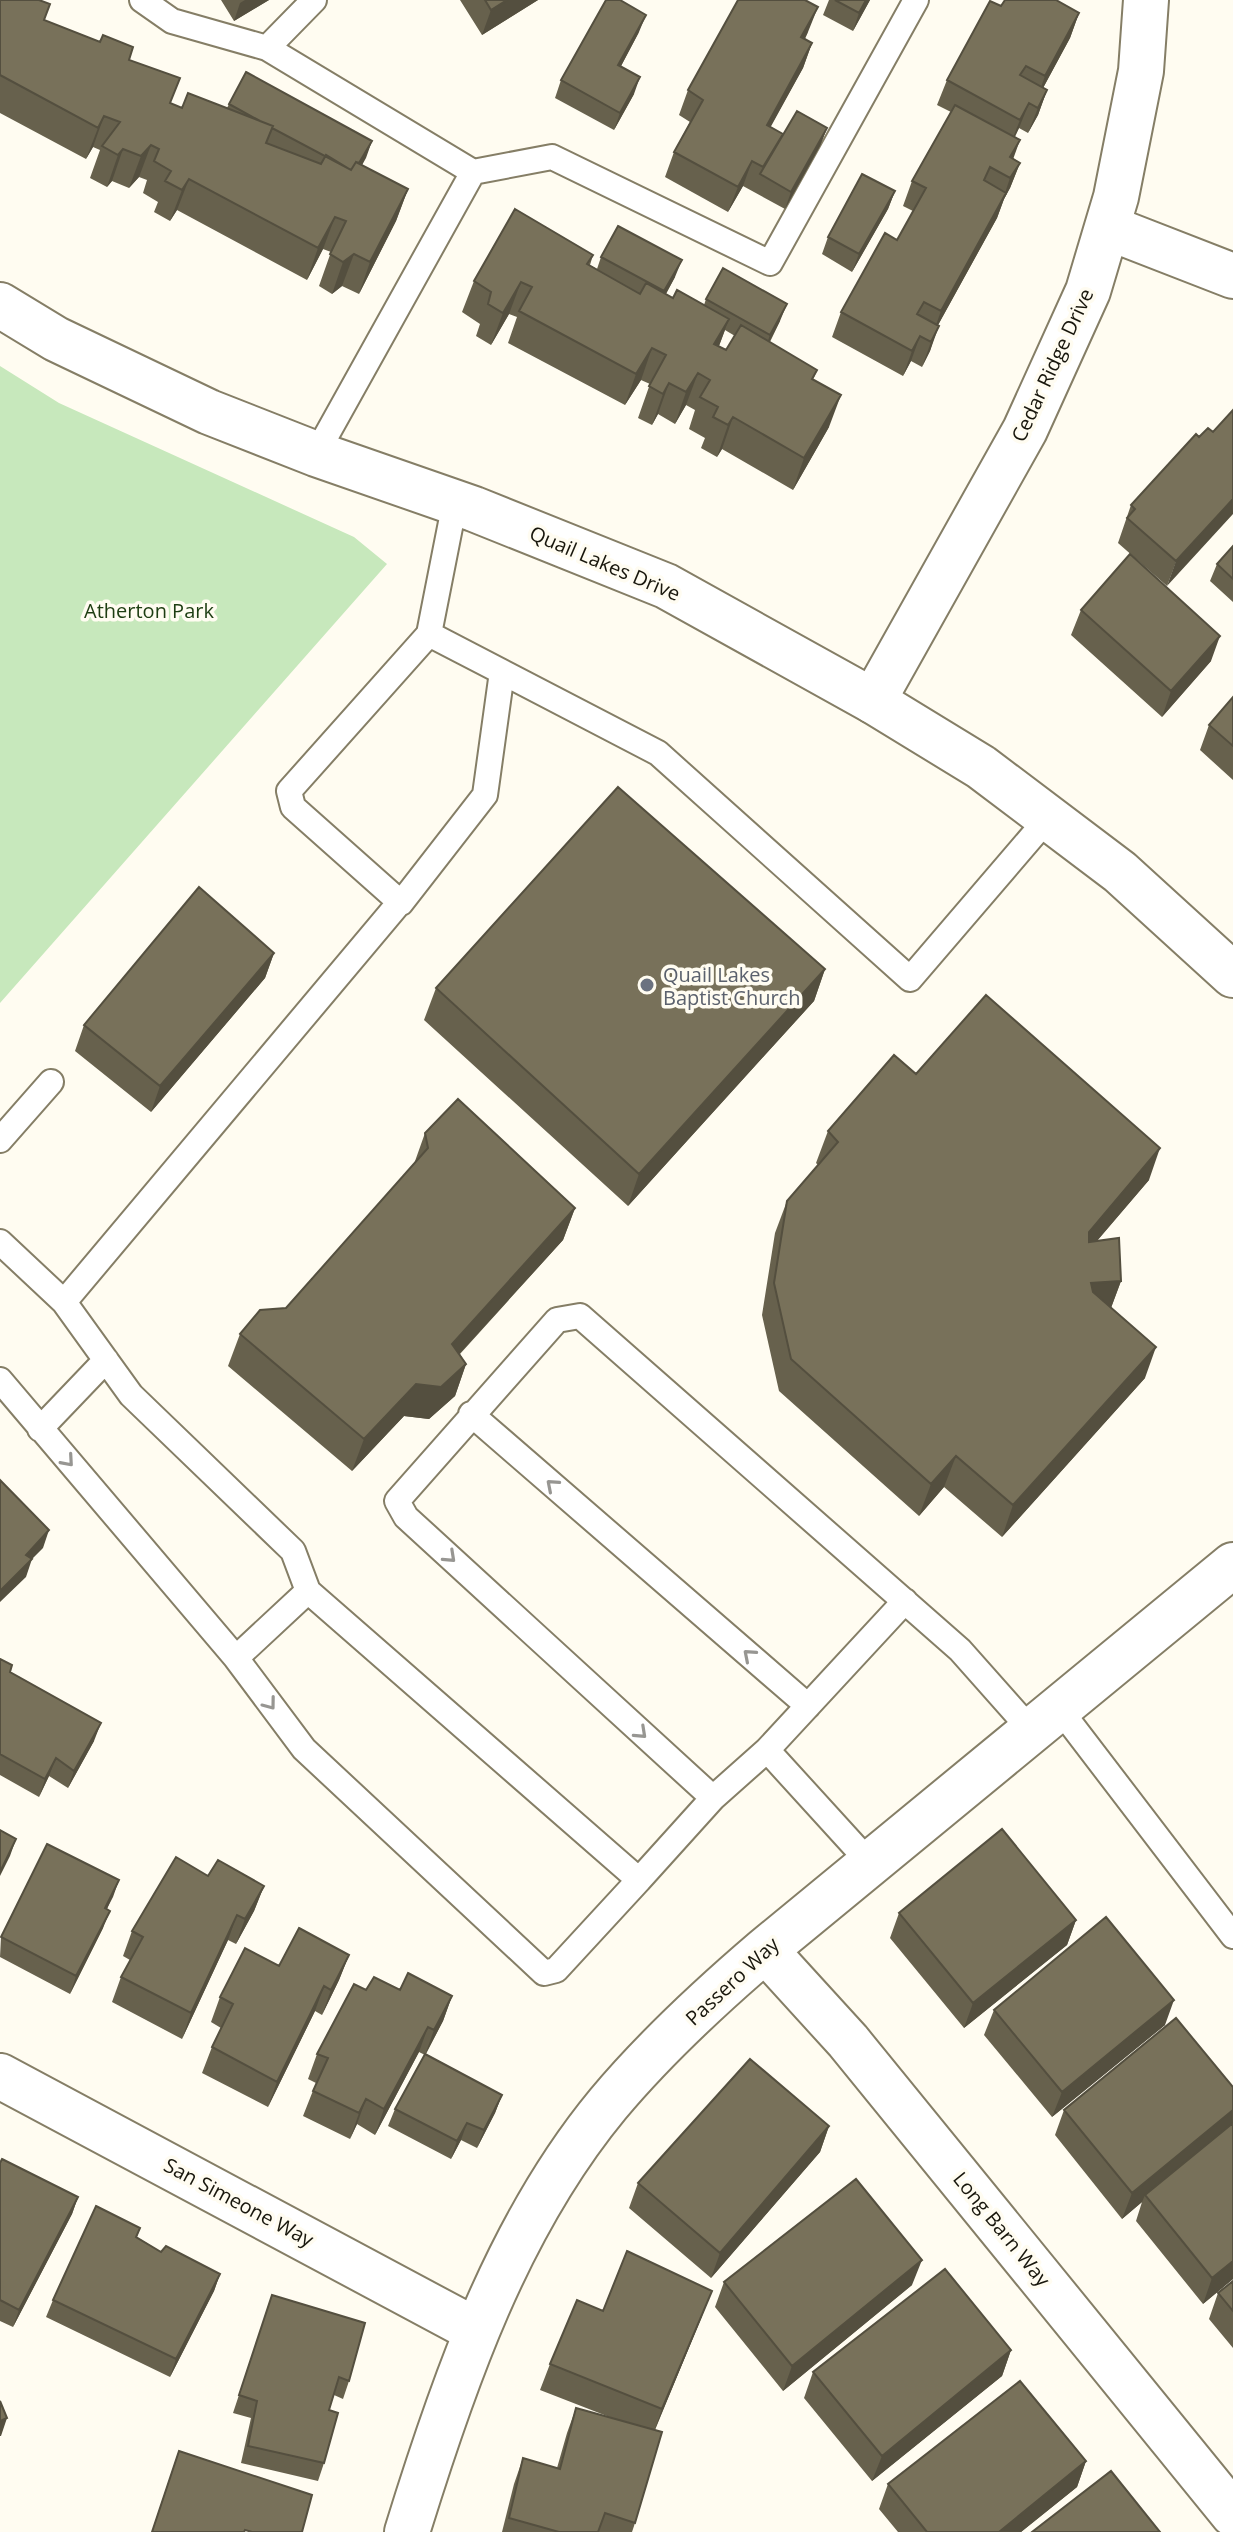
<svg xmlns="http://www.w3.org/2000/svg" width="1233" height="2532" font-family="'Open Sans',sans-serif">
  <rect width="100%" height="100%" fill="#fffcf1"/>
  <!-- green -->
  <path fill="#c7e8bc" d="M0,366L59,403L354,537L387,564L0,1003Z"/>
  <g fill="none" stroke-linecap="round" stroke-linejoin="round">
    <!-- service casing -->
    <g stroke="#857e66" stroke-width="28">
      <path id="service" d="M142,0L172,21L267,48
        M314,0L267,48L473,172L552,157L770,263L916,0
        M316,454L473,172
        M455,502L429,634L658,753L910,979L1048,818
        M429,634L289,791L293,807L401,903L485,795L502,672
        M0,1140L51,1082
        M0,1242L64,1302L400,902
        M64,1302L131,1395L293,1551L308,1591L639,1880L713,1798L767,1750L905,1601
        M0,1380L236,1658L304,1749L544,1973L556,1970L639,1880
        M471,1414L808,1706
        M40,1429L106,1360
        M236,1658L308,1591
        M1058,1707L1233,1936
        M767,1750L869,1862
        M713,1798L406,1517L397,1501L557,1320L580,1316L960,1650L1031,1730"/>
    </g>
    <!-- minor casing -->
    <g stroke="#857e66" stroke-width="48">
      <path id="minor" d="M1107,227L1233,276
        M873,701L1025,430L1088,291L1116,197L1141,71L1146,0
        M765,1950L848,2041L1233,2514
        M0,2076L477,2331
        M407,2532C453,2383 507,2226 608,2104C654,2049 710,1997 765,1950L1233,1565"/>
    </g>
    <!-- secondary casing -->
    <g stroke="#857e66" stroke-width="48">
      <path id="secondary" d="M0,305L56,339L209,412L316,454L474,509L666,586L873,701L981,767L1120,872L1233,975"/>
    </g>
    <!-- service -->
    <use href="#service" stroke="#fff" stroke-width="24"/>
    <!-- minor -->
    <use href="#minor" stroke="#fff" stroke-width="44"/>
    <!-- secondary -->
    <use href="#secondary" stroke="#fff" stroke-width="44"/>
  </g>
  <!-- wall -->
  <path fill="#67614d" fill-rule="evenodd" d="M0,0L129,60L171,103L182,108H227L229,104L372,141L362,165L408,189L396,221L359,294L342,286L332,294L319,286L331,252L323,249L307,280L177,210L170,221L154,212L158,202L143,193L147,180L139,177L129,188L112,181L107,187L90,178L100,150L93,147L86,159L0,113Z
    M221,0H269L234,21Z
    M460,0H538L482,35Z
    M829,0H870L853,31L823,15Z
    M1001,6L1079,13L1070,38L1043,88L1047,90L1038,115L1028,133L1019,128L1015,137L1013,158L1020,163L1010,188L1004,199L997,218L938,325L930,351L922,367L911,361L903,376L832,337L841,312L897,240L913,211L903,206L912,181L951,112L937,105L947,80Z
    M639,32L621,66L634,94L614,130L555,98L561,80Z
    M808,32L805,39L812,43L803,68L770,127L783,134L827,128L820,146L785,209L743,186L728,212L665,177L674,152L690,122L679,115L688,90Z
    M895,191L888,209L852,272L822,254L828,237Z
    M593,255L590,265L597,269L601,257L675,277L666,294L673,298L704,305L706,299L780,321L770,342L817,370L813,380L829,427L793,490L722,449L717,457L701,448L705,438L689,429L695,410L686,405L675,424L658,414L652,425L638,418L650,384L641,380L625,405L508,343L517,317L509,314L491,345L476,336L480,324L462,312L474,281ZM725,330L735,336L726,350L719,346Z
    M1233,410L1167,586L1118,543L1131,505L1199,437L1213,432Z
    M1233,546V602L1210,581L1217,564Z
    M1081,610L1211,661L1162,717L1071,635Z
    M1233,697V780L1200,750L1209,725Z
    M274,953L265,978L151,1112L75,1051L84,1025Z
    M825,969L814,1001L628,1206L424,1020L436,988Z
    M916,1074L1149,1180L1097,1241L1121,1281L1111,1308L1145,1378L1002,1537L944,1487L919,1516L779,1391L762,1315L775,1233L787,1201L818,1165L816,1163L828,1131Z
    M425,1133L575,1208L563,1240L460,1354L466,1364L455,1396L429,1419L404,1416L352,1471L228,1366L240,1334L286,1308L414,1164Z
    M0,1659L10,1672L94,1741L68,1788L49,1776L39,1797L0,1775Z
    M208,1876L264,1886L254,1911L236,1944L228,1940L182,2039L112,2002L121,1977L130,1960L123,1956L132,1931Z
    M119,1880L107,1909L103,1928L70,1994L0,1957L1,1937Z
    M899,1913L1076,1920L1067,1945L964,2028L890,1938Z
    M349,1955L339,1980L322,2015L315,2011L268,2107L202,2073L212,2047L221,2028L211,2022L220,1997L279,1966Z
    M366,1990H400L452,1996L443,2021L426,2054L502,2095L495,2113L477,2148L461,2140L451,2159L388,2126L395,2109L425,2055L419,2052L375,2135L357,2124L350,2139L303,2116L316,2083L308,2079L317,2054Z
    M994,2010L1165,2025L1052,2117L984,2035Z
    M1233,2087V2279L1203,2304L1136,2221L1142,2202L1122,2219L1055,2135L1064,2110Z
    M829,2126L820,2152L711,2278L629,2208L638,2183Z
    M0,2163L78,2197L72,2214L13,2327L0,2321Z
    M140,2228L137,2237L161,2252L220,2274L214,2291L170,2377L46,2317L53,2300Z
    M1233,2281V2348L1209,2319L1218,2293Z
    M724,2282L912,2285L783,2391L715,2307Z
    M272,2295L349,2381L343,2399L334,2395L329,2410L324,2463L318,2481L241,2463L251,2418L233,2413Z
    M603,2311L702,2316L655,2430L635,2523L632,2532H502L514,2484L523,2458L557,2468L567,2433L576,2408L612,2418L540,2390L550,2364Z
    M1011,2350L1002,2376L872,2481L804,2398L813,2372Z
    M1086,2461L1077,2487L1021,2532H898L879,2509L888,2484Z"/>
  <!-- shaded-wall -->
  <path fill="#544f3f" d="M245,0H269L234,21L240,3Z
    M507,0H538L482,35L491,10Z
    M866,0H870L853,31L859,13Z
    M818,7L808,32L792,62L801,37Z
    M1079,13L1070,38L1036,101L1045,76Z
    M646,15L639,32L612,83L618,65Z
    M812,43L803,68L758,150L767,125Z
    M640,77L634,94L614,130L620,113Z
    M1047,90L1038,115L1028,133L1038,108Z
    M1029,103L1019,128L1010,145L1020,120Z
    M104,116L93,147L86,159L98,128Z
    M827,128L820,146L785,209L791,192Z
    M1020,140L1011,165L1010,157Z
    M372,141L366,158L348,190L354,172Z
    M151,145L139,177L129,188L141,156Z
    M123,149L112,181L107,187L118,155Z
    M752,161L743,186L728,212L738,187Z
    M1020,163L1010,188L1004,199L997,218L932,336L941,311L1003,199L1010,178Z
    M189,179L177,210L170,221L182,190Z
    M408,189L396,221L359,294L370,262Z
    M895,191L888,209L852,272L859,254Z
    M335,217L323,249L307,280L318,248Z
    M354,254L342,286L332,294L343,262Z
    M682,260L675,277L658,308L664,291Z
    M521,282L509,314L491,345L503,313Z
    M787,304L780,321L764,352L770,335Z
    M729,319L717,351L714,344Z
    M939,326L930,351L922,367L931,342Z
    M920,336L911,361L903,376L912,351Z
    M652,348L641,380L625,405L636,374Z
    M698,373L686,405L675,424L686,392Z
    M669,383L658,414L652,425L663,394Z
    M841,395L829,427L793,490L804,458Z
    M733,417L722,449L717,457L728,425Z
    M1233,499V514L1167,586L1176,561Z
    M1220,636L1211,661L1162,717L1171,691Z
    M274,953L265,978L151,1112L160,1086Z
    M825,969L814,1001L628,1206L639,1174Z
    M1160,1148L1149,1180L1077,1264L1089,1232Z
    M575,1208L563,1240L440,1375L452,1344Z
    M1121,1281L1109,1313L1080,1315L1091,1283Z
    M1156,1347L1145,1378L1002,1537L1013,1505Z
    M466,1364L455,1396L429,1419L404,1416L352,1471L364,1439L416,1384Z
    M956,1456L944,1487L919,1516L931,1484Z
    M49,1530L43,1548L31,1560L32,1559L26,1577L0,1602V1591L26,1555Z
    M101,1723L94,1741L68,1788L74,1771Z
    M56,1758L49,1776L39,1797L45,1779Z
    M16,1839L10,1856L0,1876V1872Z
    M119,1880L113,1897L98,1926L105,1908Z
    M264,1886L254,1911L236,1944L245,1919Z
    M110,1911L103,1928L70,1994L76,1976Z
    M237,1915L228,1940L182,2039L191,2013Z
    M1076,1920L1067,1945L964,2028L973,2003Z
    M349,1955L339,1980L322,2015L331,1990Z
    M324,1986L315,2011L268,2107L277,2082Z
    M452,1996L443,2021L425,2055L434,2030Z
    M1174,2000L1165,2025L1052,2117L1062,2092Z
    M428,2027L419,2052L375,2135L384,2109Z
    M502,2095L495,2113L477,2148L484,2130Z
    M366,2099L357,2124L350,2139L359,2113Z
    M1233,2110V2128L1145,2195L1142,2202L1122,2219L1132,2193Z
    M467,2123L461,2140L451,2159L457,2141Z
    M829,2126L820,2152L711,2278L720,2253Z
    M78,2197L72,2214L13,2327L19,2310Z
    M922,2260L912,2285L783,2391L792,2366Z
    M1233,2261V2279L1203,2304L1212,2278Z
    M220,2274L214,2291L170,2377L176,2359Z
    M712,2291L702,2316L653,2434L662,2409Z
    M1011,2350L1002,2376L872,2481L882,2456Z
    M7,2418L1,2436H0V2421Z
    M1086,2461L1077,2487L1021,2532H999Z"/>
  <!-- building -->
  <path fill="#78715a" stroke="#544f3f" stroke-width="2" d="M0,0H39L50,4L44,20L100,42L103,35L133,47L129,60L180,78L170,103L182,108L188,93L273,126L266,143L321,164L326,155L351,170L356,162L408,189L370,262L354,254L343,262L330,254L346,221L335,217L318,248L189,179L182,190L165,181L171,171L154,161L159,149L151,145L141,156L123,149L118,155L102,146L120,122L104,116L98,128L0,75Z
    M485,0H507L491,10Z
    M606,0H620L646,15L618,65L640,77L620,113L561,80Z
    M738,0H805L818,7L801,37L812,43L767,125L783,134L763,167L752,161L738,187L674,152L703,100L688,90Z
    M835,0H866L859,13Z
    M1005,0H1056L1079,13L1045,76L1026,66L1020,75L1047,90L1038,108L1029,103L1020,120L947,80L990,1L1001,6Z
    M246,72L372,141L359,163L356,162L351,170L272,128L273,126L260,121L229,104Z
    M955,105L1020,140L1010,157L1020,163L1010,178L990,167L984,180L1006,193L941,311L924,302L917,314L939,326L931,342L920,336L912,351L841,312L885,233L897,240L926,188L912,181Z
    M797,111L827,128L791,192L760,174Z
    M862,174L895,191L859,254L828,237Z
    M515,209L593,255L587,264L640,294L646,283L673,298L677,290L729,319L714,344L726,350L741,325L817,370L812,379L841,395L804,458L733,417L728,425L713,417L718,407L700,397L710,380L698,373L686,392L669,383L663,394L649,386L666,355L652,348L636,374L519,311L532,287L521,282L503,313L488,304L491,292L474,281Z
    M618,226L682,260L664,291L601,257Z
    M723,268L787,304L770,335L706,299Z
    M1233,410V499L1176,561L1127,518L1135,509L1131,505L1196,434L1199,437L1208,428L1213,432Z
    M1233,546V579L1217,564Z
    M1130,554L1220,636L1171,691L1081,610Z
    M1233,697V746L1209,725Z
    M618,787L825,969L639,1174L436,988Z
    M199,887L274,953L160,1086L84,1025Z
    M986,995L1160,1148L1089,1232V1242L1119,1238L1121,1281L1091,1283L1093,1292L1156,1347L1013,1505L956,1456L931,1484L791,1359L774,1283L787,1201L838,1142L828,1131L894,1055L916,1074Z
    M458,1099L575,1208L452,1344L466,1364L441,1387L416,1384L364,1439L240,1334L260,1310L286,1308L428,1148L425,1133Z
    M0,1480L49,1530L26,1555L32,1559L0,1591Z
    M0,1659L12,1665L10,1672L101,1723L74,1771L56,1758L45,1779L0,1754Z
    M1002,1829L1076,1920L973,2003L899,1913Z
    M0,1830L16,1839L0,1872Z
    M47,1844L119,1880L105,1908L110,1911L76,1976L1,1937Z
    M176,1857L208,1876L218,1860L264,1886L245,1919L237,1915L191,2013L121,1977L143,1937L132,1931Z
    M1106,1917L1174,2000L1062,2092L994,2010Z
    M299,1928L349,1955L331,1990L324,1986L277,2082L212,2047L233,2004L220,1997L245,1948L279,1966Z
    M408,1973L452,1996L434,2030L428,2027L384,2109L366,2099L359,2113L313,2091L328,2058L317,2054L354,1984L366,1990L374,1977L400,1990Z
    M1176,2018L1233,2087V2110L1132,2193L1064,2110Z
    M425,2054L502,2095L484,2130L467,2123L457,2141L395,2109Z
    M750,2059L829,2126L720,2253L638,2183Z
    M1233,2123V2261L1212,2278L1145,2195Z
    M2,2159L78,2197L19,2310L0,2300V2163Z
    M856,2179L922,2260L792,2366L724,2282Z
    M96,2206L140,2228L136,2237L161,2252L166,2246L220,2274L176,2359L53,2300Z
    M627,2251L712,2291L662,2409L550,2364L577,2300L603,2311Z
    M945,2269L1011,2350L882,2456L813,2372Z
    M1233,2281V2311L1218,2293Z
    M272,2295L365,2323L349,2381L339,2377L329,2410L338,2413L324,2463L248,2446L257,2401L239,2395Z
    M1020,2381L1086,2461L999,2532H927L888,2484Z
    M0,2401L7,2418L0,2421Z
    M576,2408L662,2432L635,2523L605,2513L598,2532H559L509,2518L523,2458L560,2469Z
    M179,2451L312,2495L302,2532H252L245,2530L244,2532H152Z
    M1111,2471L1160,2532H1032Z"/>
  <!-- one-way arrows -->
  <defs><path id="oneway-chevron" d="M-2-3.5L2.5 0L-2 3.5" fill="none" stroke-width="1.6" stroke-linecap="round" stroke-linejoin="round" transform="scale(2)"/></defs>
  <g stroke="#979692">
    <use href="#oneway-chevron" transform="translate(68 1461) rotate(49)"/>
    <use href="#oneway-chevron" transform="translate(552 1485) rotate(-139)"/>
    <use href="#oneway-chevron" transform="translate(450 1557) rotate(43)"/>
    <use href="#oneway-chevron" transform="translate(749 1655) rotate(-139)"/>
    <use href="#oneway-chevron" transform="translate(270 1704) rotate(53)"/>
    <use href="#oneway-chevron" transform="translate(641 1733) rotate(43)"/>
  </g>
  <!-- markers -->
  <circle fill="#6b7280" stroke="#fffcf1" stroke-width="3" cx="647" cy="985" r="8"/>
  <g text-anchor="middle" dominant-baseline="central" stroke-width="7" stroke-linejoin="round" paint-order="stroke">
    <!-- street labels -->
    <g font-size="20" fill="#18160c" stroke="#fffcf1">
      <text transform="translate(1052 365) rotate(-65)">Cedar Ridge Drive</text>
      <text transform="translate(605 563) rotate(23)">Quail Lakes Drive</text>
      <text transform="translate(732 1981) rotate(-43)">Passero Way</text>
      <text transform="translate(239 2202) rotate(28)">San Simeone Way</text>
      <text transform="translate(1002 2229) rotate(51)">Long Barn Way</text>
    </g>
    <!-- park labels -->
    <g font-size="20" fill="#1d3d11" stroke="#fffcf1">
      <text x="149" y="610">Atherton Park</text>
    </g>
    <!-- worship labels -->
    <g font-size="20" fill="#5b616d" stroke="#fffcf1" text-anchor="start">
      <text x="663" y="974">Quail Lakes<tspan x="663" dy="23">Baptist Church</tspan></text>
    </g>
  </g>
</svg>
